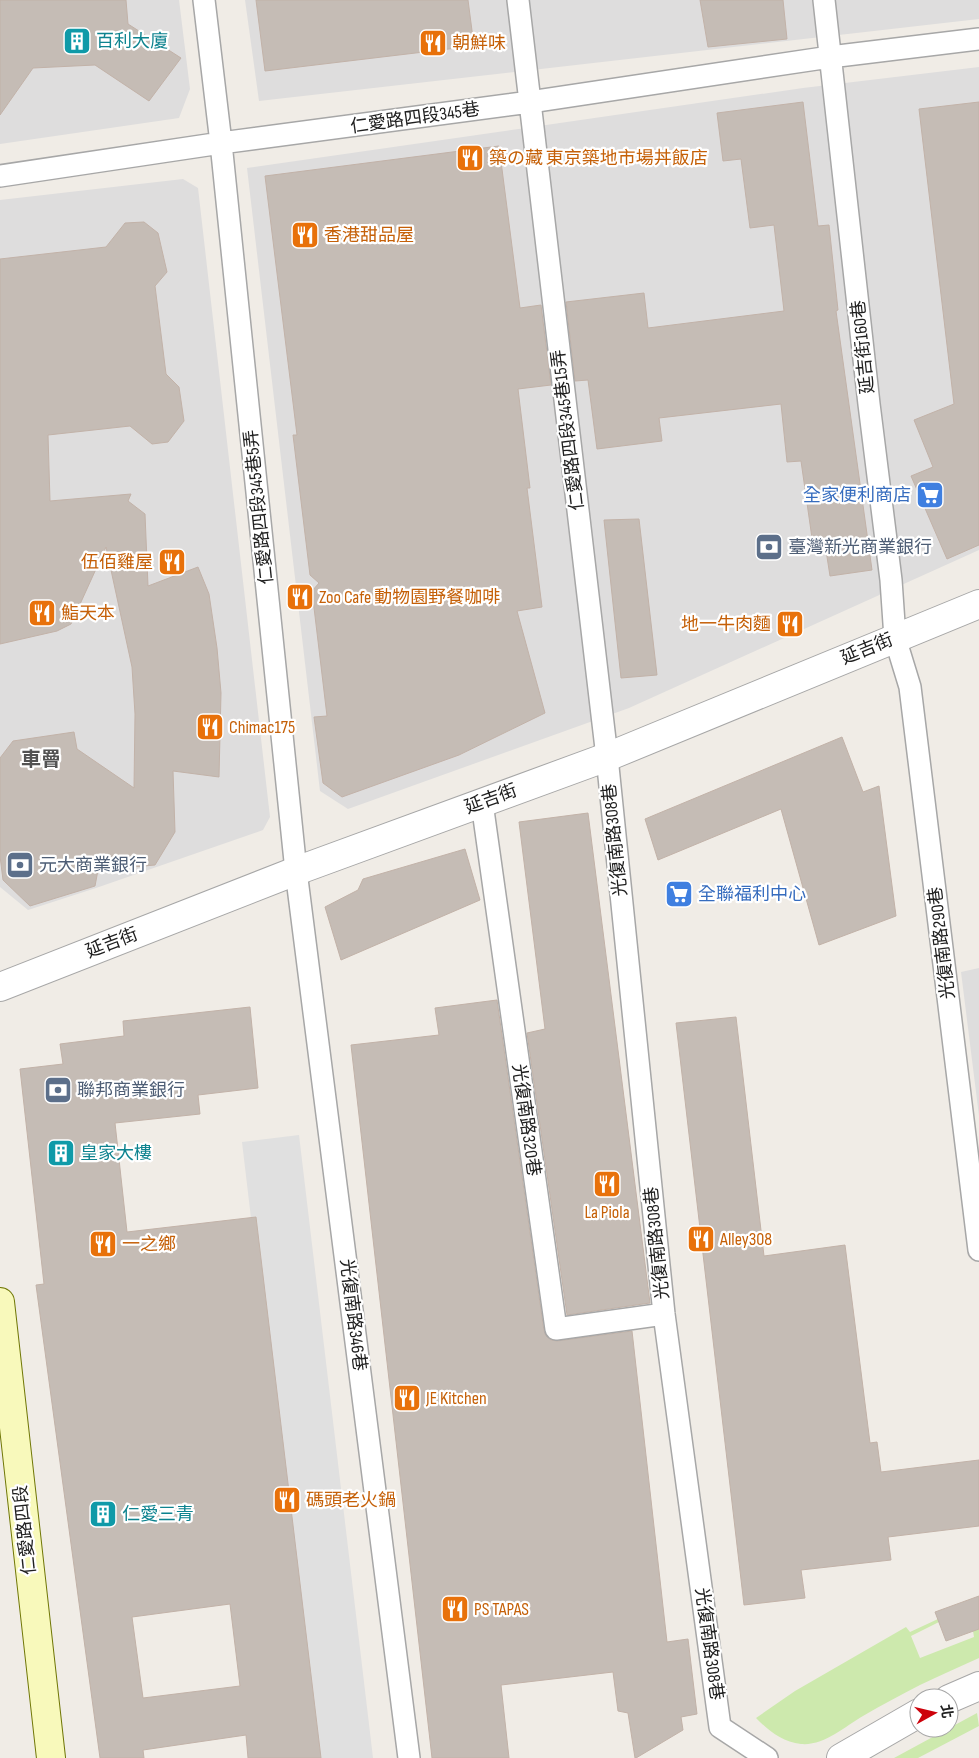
<svg xmlns="http://www.w3.org/2000/svg" width="979" height="1758" font-family="'Sofia Sans Condensed','Noto Sans TC','Noto Sans JP',sans-serif">
  <rect width="100%" height="100%" fill="#f0ece6"/>
  <!-- residential -->
  <path fill="#dedddd" d="M0,0H179L190,89L179,118L0,144Z
    M245,0H979V19L259,101Z
    M979,67V550L629,708L348,809L320,791L247,168L803,88Z
    M183,179L198,188L270,817L263,830L96,888L28,910L0,887V200Z
    M979,968V1116L961,972Z"/>
  <!-- grass -->
  <path fill="#cde9ad" d="M938,1619L939,1622L911,1636L920,1658L974,1637L973,1631L979,1629V1658C959,1667 939,1676 920,1685C901,1695 881,1705 863,1716C844,1727 824,1746 801,1744C782,1742 769,1731 756,1718L795,1691L906,1627L910,1632Z
    M977,1713L979,1726L918,1758H894Z"/>
  <!-- parking -->
  <path fill="#e0e0e0" d="M299,1135L373,1758H315L242,1142Z"/>
  <!-- building -->
  <path fill="#c5bcb5" stroke="#c2b2a8" fill-rule="evenodd" d="M0,0H126L128,24L181,58L149,101L95,65L33,68L0,115Z
    M256,0H468L474,46L265,71Z
    M700,0H783L787,39L708,47Z
    M803,102L818,226L829,225L838,310L836,311L872,570L830,576L825,544L813,545L801,461L787,462L781,404L659,418L662,441L597,449L588,380L575,381L566,302L644,293L648,328L784,311L774,225L750,228L741,159L723,161L717,113Z
    M979,102V545L947,559L911,476L933,467L914,420L954,404L919,109Z
    M499,146L520,308L541,305L551,385L518,389L530,488H527L542,607L517,611L545,713L459,755L342,797L323,783L314,717L327,716L312,591L319,583L310,575L293,435H297L265,176Z
    M144,222L158,233L167,272L155,286L166,374L179,387L184,421L168,442L152,444L130,426L48,435L50,501L131,494L128,501L145,514L148,586L198,567L209,594L217,648L221,693L219,777L173,771L175,832L155,865L98,870L95,886L30,906L3,880L0,856V758L13,741L74,732L77,749L134,788L135,714L132,667L106,547L71,624L57,631L0,644V259L106,247L125,223Z
    M639,519L657,675L621,678L604,520Z
    M842,737L863,792L879,786L896,916L819,945L781,809L658,860L645,819Z
    M588,813L650,1303L567,1315L527,1033L545,1029L519,822Z
    M465,849L480,900L341,960L325,907L358,890L363,879Z
    M497,1000L544,1331L546,1336L551,1340L557,1341L632,1331L667,1642L688,1639L697,1714L681,1717L683,1730L636,1758H635L628,1713L618,1711L613,1672L501,1685L509,1758H432L351,1045L439,1035L435,1008Z
    M250,1007L258,1088L198,1095L200,1114L115,1123L127,1232L256,1217L321,1758H248L246,1735L143,1750L144,1758H100L36,1285L44,1284L20,1069L63,1064L60,1044L124,1036L123,1021ZM230,1604L240,1686L143,1698L132,1617Z
    M736,1017L764,1256L845,1245L870,1443L877,1442L881,1472L979,1460V1526L888,1537L891,1560L801,1570L805,1598L744,1605L676,1023Z
    M979,1596V1629L946,1641L935,1612Z"/>
  <g fill="none" stroke-linecap="round" stroke-linejoin="round">
    <!-- service casing -->
    <g stroke="#a7a7a7" stroke-width="24">
      <path id="service" d="M204,0L221,143L296,871L409,1758
        M518,0L607,757L664,1314L720,1727L767,1758
        M824,0L869,404L891,580L895,638L910,687L979,1250
        M0,176L221,143L530,102L830,57L979,39
        M482,803L556,1329L664,1314"/>
    </g>
    <!-- minor casing -->
    <g stroke="#a7a7a7" stroke-width="30">
      <path id="minor" d="M949,1699L979,1686
        M841,1758L919,1713"/>
    </g>
    <!-- tertiary casing -->
    <g stroke="#a7a7a7" stroke-width="30">
      <path id="tertiary" d="M0,987L296,871L607,757L979,604"/>
    </g>
    <!-- secondary casing -->
    <g stroke="#707706" stroke-width="30">
      <path id="secondary" d="M0,1302L51,1758"/>
    </g>
    <!-- service -->
    <use href="#service" stroke="#fff" stroke-width="21"/>
    <!-- minor -->
    <use href="#minor" stroke="#fff" stroke-width="28"/>
    <!-- tertiary -->
    <use href="#tertiary" stroke="#fff" stroke-width="28"/>
    <!-- secondary -->
    <use href="#secondary" stroke="#f8f9bb" stroke-width="28"/>
  </g>
  <!-- icons -->
  <defs>
    <g id="building-square" transform="scale(1.4375)"><rect x="-9" y="-9" width="18" height="18" rx="4" fill="#0f9aa8" stroke="#fff"/><path d="M-4-6H4V6H1V3H-1V6H-4ZM-2.5-4.3h1.7v1.8h-1.7ZM.8-4.3h1.7v1.8H.8ZM-2.5-1h1.7V.8h-1.7ZM.8-1h1.7V.8H.8Z" fill="#fff"/></g>
    <g id="restaurant-square" transform="scale(1.4375)"><rect x="-9" y="-9" width="18" height="18" rx="4" fill="#e8710a" stroke="#fff"/><path d="M-5-6h1v4h1v-4h1v4h1v-4h1v5L-1.5 .5V6h-2V.5L-5-1ZM5-6V6H3V1.5H1.5Q1.5-4 5-6Z" fill="#fff"/></g>
    <g id="supermarket-square" transform="scale(1.4375)"><rect x="-9" y="-9" width="18" height="18" rx="4" fill="#3f7fe0" stroke="#fff"/><path d="M-6-5.5h2.5l.6 2H6L4.5 2H-2.5L-4.4-4H-6ZM-1.5 3.2a1.3 1.3 0 1 0 .1 0ZM3 3.2a1.3 1.3 0 1 0 .1 0Z" fill="#fff"/></g>
    <g id="bank-square" transform="scale(1.4375)"><rect x="-9" y="-9" width="18" height="18" rx="4" fill="#5c6f8a" stroke="#fff"/><path d="M-6-4H6V4H-6ZM0-2.3a2.3 2.3 0 1 0 0 4.6a2.3 2.3 0 1 0 0-4.6Z" fill="#fff"/></g>
  </defs>
  <g fill-rule="evenodd">
    <use href="#building-square" x="77" y="41"/>
    <use href="#restaurant-square" x="433" y="43"/>
    <use href="#restaurant-square" x="470" y="158"/>
    <use href="#restaurant-square" x="305" y="235"/>
    <use href="#supermarket-square" x="930" y="495"/>
    <use href="#bank-square" x="769" y="547"/>
    <use href="#restaurant-square" x="172" y="562"/>
    <use href="#restaurant-square" x="300" y="597"/>
    <use href="#restaurant-square" x="42" y="613"/>
    <use href="#restaurant-square" x="790" y="624"/>
    <use href="#restaurant-square" x="210" y="727"/>
    <use href="#bank-square" x="20" y="865"/>
    <use href="#supermarket-square" x="679" y="894"/>
    <use href="#bank-square" x="58" y="1090"/>
    <use href="#building-square" x="61" y="1153"/>
    <use href="#restaurant-square" x="607" y="1184"/>
    <use href="#restaurant-square" x="701" y="1239"/>
    <use href="#restaurant-square" x="103" y="1244"/>
    <use href="#restaurant-square" x="407" y="1398"/>
    <use href="#restaurant-square" x="287" y="1500"/>
    <use href="#building-square" x="103" y="1514"/>
    <use href="#restaurant-square" x="455" y="1609"/>
  </g>
  <g text-anchor="middle" dominant-baseline="central" stroke-width="4.5" stroke-linejoin="round" paint-order="stroke">
    <!-- culture labels -->
    <g font-size="18" fill="#0d838f" stroke="#fff" text-anchor="start">
      <text x="96" y="41">百利大廈</text>
      <text x="80" y="1153">皇家大樓</text>
      <text x="122" y="1514">仁愛三青</text>
    </g>
    <!-- food labels -->
    <g font-size="18" fill="#c56008" stroke="#fff" text-anchor="start">
      <text x="452" y="43">朝鮮味</text>
      <text x="489" y="158">築の藏 東京築地市場丼飯店</text>
      <text x="324" y="235">香港甜品屋</text>
      <text x="153" y="562" text-anchor="end">伍佰雞屋</text>
      <text x="319" y="597">Zoo Cafe 動物園野餐咖啡</text>
      <text x="61" y="613">鮨天本</text>
      <text x="771" y="624" text-anchor="end">地一牛肉麵</text>
      <text x="229" y="727">Chimac175</text>
      <text x="607" y="1212" text-anchor="middle">La Piola</text>
      <text x="720" y="1239">Alley308</text>
      <text x="122" y="1244">一之鄉</text>
      <text x="426" y="1398">JE Kitchen</text>
      <text x="306" y="1500">碼頭老火鍋</text>
      <text x="474" y="1609">PS TAPAS</text>
    </g>
    <!-- street labels -->
    <g font-size="18" fill="#202020" stroke="#fff">
      <text transform="translate(415 118) rotate(-8)">仁愛路四段345巷</text>
      <text transform="translate(863 347) rotate(-96)">延吉街160巷</text>
      <text transform="translate(568 430) rotate(-97)">仁愛路四段345巷15弄</text>
      <text transform="translate(259 507) rotate(-96)">仁愛路四段345巷5弄</text>
      <text transform="translate(867 649) rotate(-22)">延吉街</text>
      <text transform="translate(491 799) rotate(-20)">延吉街</text>
      <text transform="translate(615 840) rotate(-96)">光復南路308巷</text>
      <text transform="translate(112 943) rotate(-21)">延吉街</text>
      <text transform="translate(942 943) rotate(-97)">光復南路290巷</text>
      <text transform="translate(526 1120) rotate(82)">光復南路320巷</text>
      <text transform="translate(657 1243) rotate(-96)">光復南路308巷</text>
      <text transform="translate(353 1315) rotate(83)">光復南路346巷</text>
      <text transform="translate(25 1530) rotate(-96)">仁愛路四段</text>
      <text transform="translate(709 1644) rotate(82)">光復南路308巷</text>
    </g>
    <!-- shop labels -->
    <g font-size="18" fill="#366cbe" stroke="#fff" text-anchor="end">
      <text x="911" y="495">全家便利商店</text>
      <text x="698" y="894" text-anchor="start">全聯福利中心</text>
    </g>
    <!-- service labels -->
    <g font-size="18" fill="#4e5e75" stroke="#fff" text-anchor="start">
      <text x="788" y="547">臺灣新光商業銀行</text>
      <text x="39" y="865">元大商業銀行</text>
      <text x="77" y="1090">聯邦商業銀行</text>
    </g>
    <!-- quarter labels -->
    <g font-size="20" font-weight="bold" fill="#535353" stroke="#fff">
      <text x="41" y="760">車罾</text>
    </g>
  </g>
  <!-- north arrow -->
  <g transform="translate(934 1713) rotate(82)"><circle r="24" fill="#ffffff" stroke="#a6a6a6"/>
  <path d="M0-4L9 19L0 12L-9 19Z" fill="#cd020b"/>
  <text y="-8" font-size="14" font-weight="bold" text-anchor="middle" fill="#202020">北</text>
  </g>
</svg>
